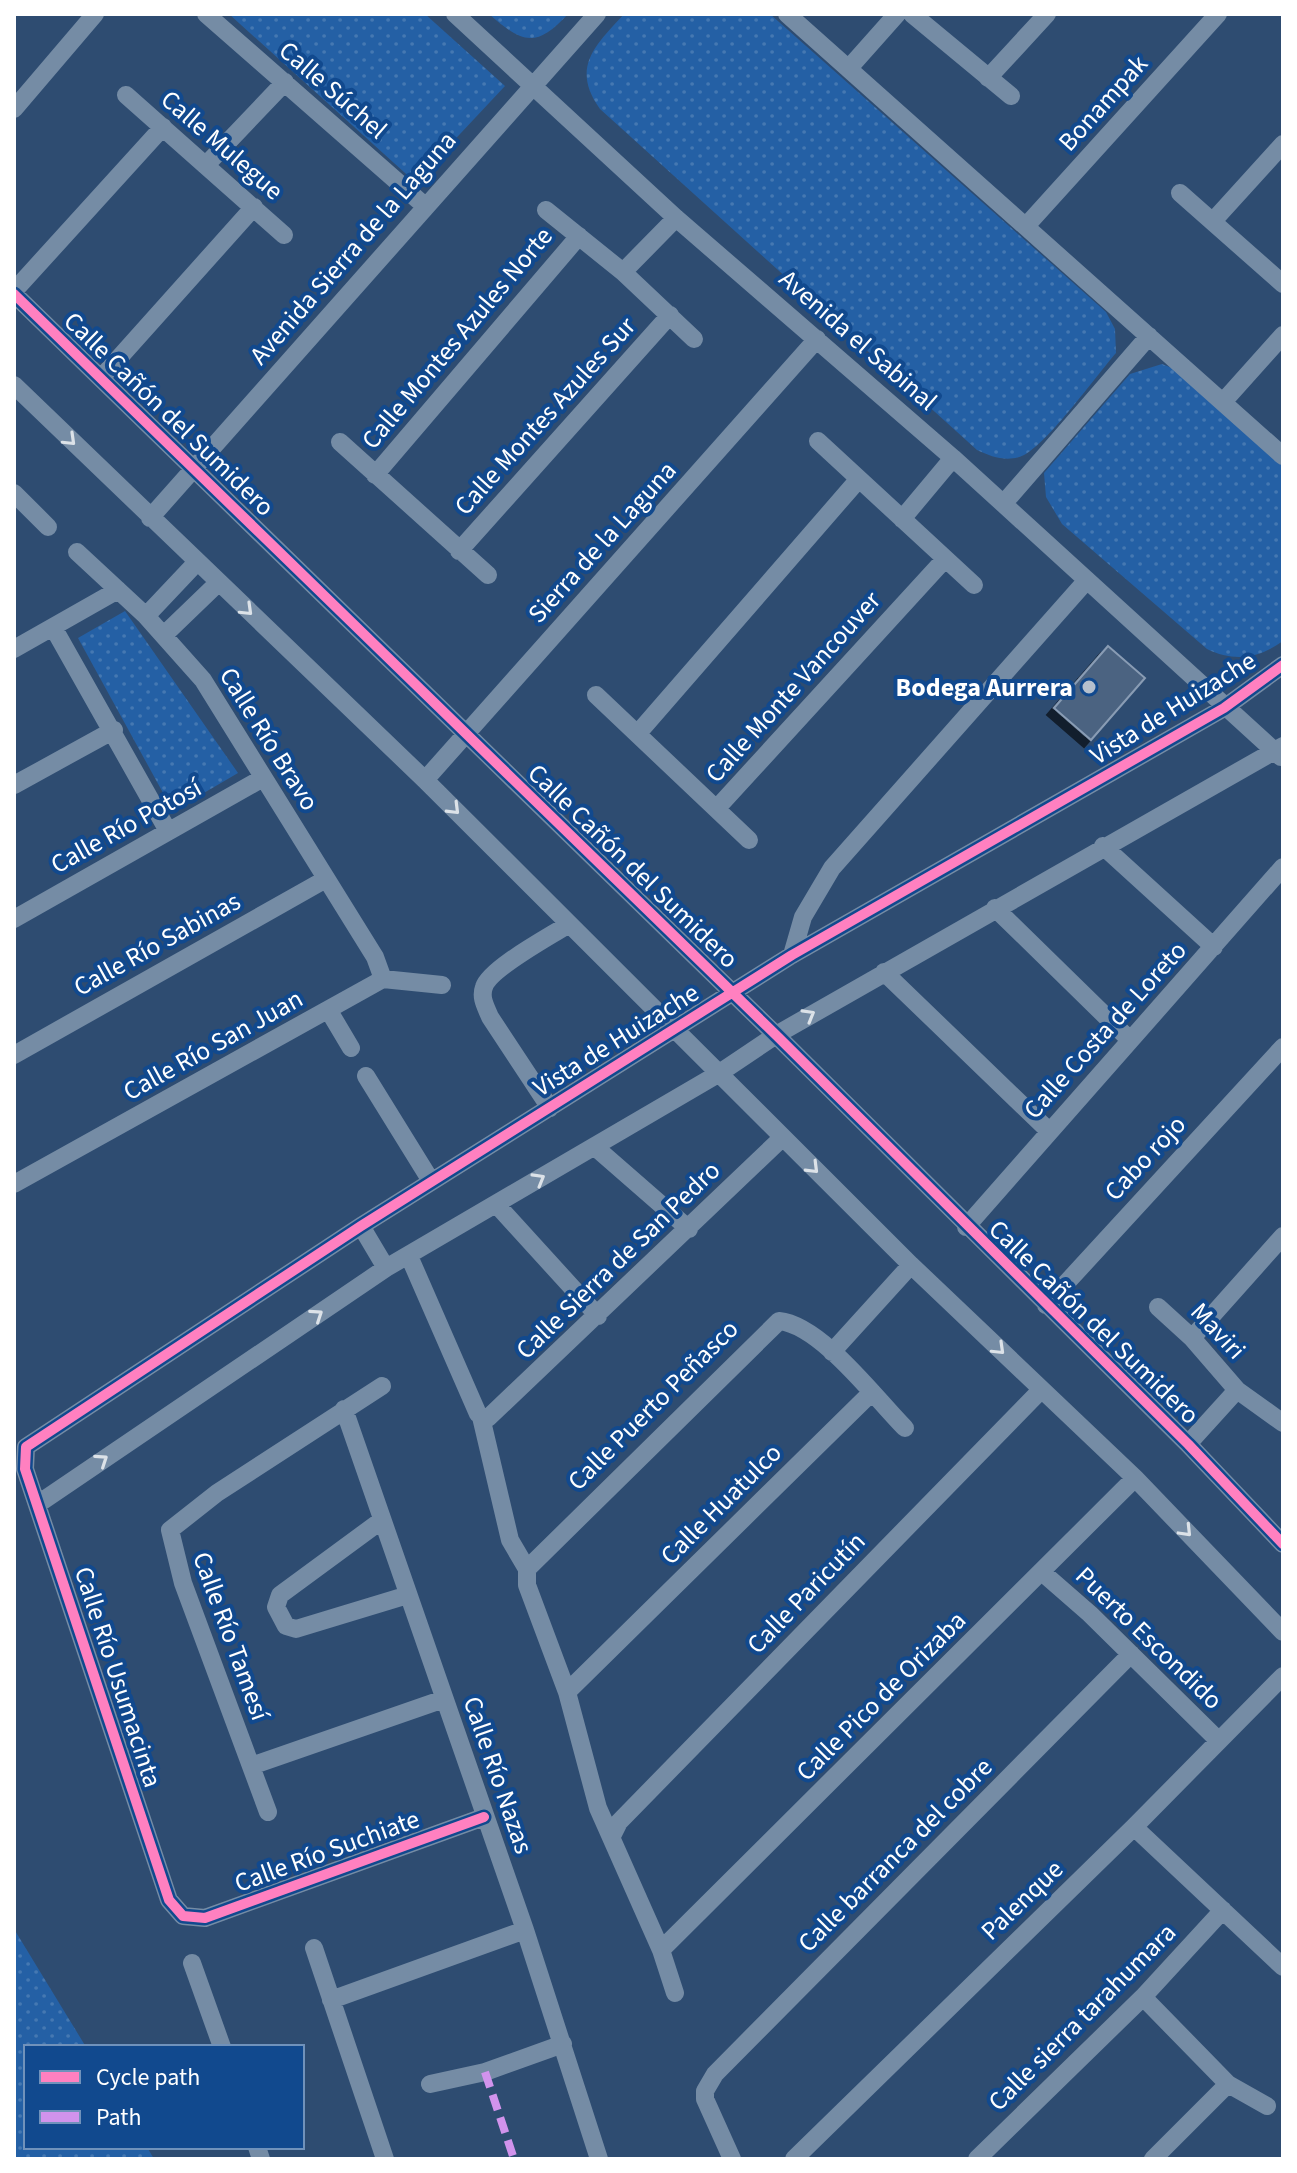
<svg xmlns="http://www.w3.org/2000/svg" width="1297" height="2173" font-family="'Source Sans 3',sans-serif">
  <defs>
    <pattern id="grass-dots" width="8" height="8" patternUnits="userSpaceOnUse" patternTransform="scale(2)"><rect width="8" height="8" fill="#2460a5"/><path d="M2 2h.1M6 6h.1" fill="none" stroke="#4578b2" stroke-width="1.8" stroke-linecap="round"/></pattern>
    <filter id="shadow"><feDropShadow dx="-7" dy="7" stdDeviation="0" flood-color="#0009"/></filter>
  </defs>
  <rect width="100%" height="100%" fill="#2e4c71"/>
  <!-- grass -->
  <path fill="url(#grass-dots)" d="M229,14H425L505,86L415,182Z
    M489,14H568C536,49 522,43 489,14Z
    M624,14H770L1106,312L1115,329L1116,353C1095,377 1049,442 1024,455C1008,463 992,457 977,450L600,109C570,67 596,45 624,14Z
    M1162,364L1172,368L1283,466V641C1258,659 1234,662 1207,649L1062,524L1046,497L1044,473L1130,374Z
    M125,611L238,773L173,811L78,638Z
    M14,1929L86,2047H26V2147H147L154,2159H14Z"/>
  <!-- building -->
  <path fill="#4b6381" stroke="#899cb4" stroke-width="2" filter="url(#shadow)" d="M1108,646L1145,678L1091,740L1054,708Z"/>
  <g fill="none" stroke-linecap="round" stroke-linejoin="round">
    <!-- minor -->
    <path stroke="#758ca5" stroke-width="18" d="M206,14L425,206
      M455,14L676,218L953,458L1281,757
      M787,14L1283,456
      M912,14L1011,96
      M849,68L897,14
      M988,78L1047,14
      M126,95L284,235
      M14,109L95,14
      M206,165L285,82
      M1180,193L1283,284
      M546,210L623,272L694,339
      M1214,220L1283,144
      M1026,226L1218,14
      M623,272L676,218
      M14,291L163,127
      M14,294L776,1035L1188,1444L1283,1544
      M101,378L254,207
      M14,385L425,780L911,1265L1135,1478L1283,1632
      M1223,402L1283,335
      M818,441L974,585
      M340,442L488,575
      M375,475L579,236
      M14,493L48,527
      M1004,503L1149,336
      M150,518L597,14
      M902,519L953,458
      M459,551L670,315
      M77,552L146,616L203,680L375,957L383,979
      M146,616L197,562
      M53,627L168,831
      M164,635L218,583
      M14,649L118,590
      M596,695L749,840
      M639,732L858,480
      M425,780L817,339
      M14,785L114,730
      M718,807L945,559
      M1103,846L1214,947
      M995,908L1130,1040
      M14,919L263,778
      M792,955L803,917L832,868L1087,580
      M884,972L1049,1131
      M329,1011L351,1048
      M14,1055L326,879
      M366,1076L431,1181
      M550,1108L490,1017C486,1007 480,998 484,987C490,968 551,936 569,924
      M595,1147L689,1229
      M14,1184L383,979L442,985
      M496,1204L598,1316
      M361,1226L386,1268
      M966,1227L1283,867
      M409,1256L478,1414L488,1418L782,1138
      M1046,1305L1283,1047
      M1158,1307L1192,1338L1237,1390L1283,1423
      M1192,1338L1283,1236
      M832,1352L911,1265
      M344,1409L525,1930L599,2159
      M481,1417L510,1540L527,1569
      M1188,1444L1237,1390
      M38,1504L386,1268L718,1074L776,1035L1283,746
      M382,1520L280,1595L276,1607L286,1626L296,1629L408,1595
      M1043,1573L1090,1614L1218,1740
      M567,1692L871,1393
      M251,1766L444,1699
      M268,1812L183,1583L170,1530L217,1493L382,1386
      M484,1817L205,1918L183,1916L169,1900L25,1469L26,1447L361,1226L792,955L1224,708L1283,665
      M1134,1827L1283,1967
      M612,1836L619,1822L1041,1390
      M314,1948L385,2159
      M661,1950L1135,1478
      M192,1963L222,2047
      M675,1993L661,1950L598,1808L567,1692L527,1585V1569L779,1321C821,1325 876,1399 905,1428
      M1143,1997L1228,2084L1267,2106
      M331,2000L525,1930
      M430,2084L485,2072L563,2044
      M257,2147L261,2159
      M732,2159L705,2099V2091L715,2074L1131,1654
      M794,2159L1134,1827L1283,1676
      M977,2159L1143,1997L1223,1910
      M1153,2159L1228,2084"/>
    <!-- quiet -->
    <path stroke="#d193ec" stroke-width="8" stroke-dasharray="16 8" stroke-linecap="butt" d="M485,2072L514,2159"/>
    <!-- cycleway casing -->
    <g stroke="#11498e" stroke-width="15">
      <path id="cycleway" d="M14,294L776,1035L1188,1444L1283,1544
        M484,1817L205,1918L183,1916L169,1900L25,1469L26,1447L361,1226L792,955L1224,708L1283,665"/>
    </g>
    <!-- cycleway -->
    <use href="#cycleway" stroke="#ff80c0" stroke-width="10"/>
  </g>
  <!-- one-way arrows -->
  <defs><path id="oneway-chevron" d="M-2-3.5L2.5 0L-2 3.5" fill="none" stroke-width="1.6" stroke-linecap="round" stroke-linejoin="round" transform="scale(2)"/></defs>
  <g stroke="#dce2e8">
    <use href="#oneway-chevron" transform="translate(70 440) rotate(44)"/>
    <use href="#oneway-chevron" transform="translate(247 610) rotate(44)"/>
    <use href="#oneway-chevron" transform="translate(454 809) rotate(45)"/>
    <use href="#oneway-chevron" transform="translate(809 1015) rotate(-30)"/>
    <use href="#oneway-chevron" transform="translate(813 1168) rotate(45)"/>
    <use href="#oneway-chevron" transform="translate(539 1179) rotate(-30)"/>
    <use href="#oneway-chevron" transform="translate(317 1315) rotate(-34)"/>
    <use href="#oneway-chevron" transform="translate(999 1349) rotate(44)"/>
    <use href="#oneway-chevron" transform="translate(102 1460) rotate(-34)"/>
    <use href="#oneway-chevron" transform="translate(1186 1531) rotate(46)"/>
  </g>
  <!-- markers -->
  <circle fill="#b6c0cd" stroke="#11498e" stroke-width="3" cx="1089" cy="687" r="8"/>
  <g text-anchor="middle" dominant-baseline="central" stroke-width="8" stroke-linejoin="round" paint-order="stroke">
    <!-- street labels -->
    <g font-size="26" fill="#fff" stroke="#11498e">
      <text transform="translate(333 90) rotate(41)">Calle Súchel</text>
      <text transform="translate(1103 103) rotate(-48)">Bonampak</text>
      <text transform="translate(222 145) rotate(41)">Calle Mulegue</text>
      <text transform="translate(353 248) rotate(-49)">Avenida Sierra de la Laguna</text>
      <text transform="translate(457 338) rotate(-50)">Calle Montes Azules Norte</text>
      <text transform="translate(858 340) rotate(41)">Avenida el Sabinal</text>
      <text transform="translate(169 414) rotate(44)">Calle Cañón del Sumidero</text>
      <text transform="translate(545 416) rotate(-48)">Calle Montes Azules Sur</text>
      <text transform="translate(602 542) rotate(-48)">Sierra de la Laguna</text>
      <text transform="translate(793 687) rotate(-48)">Calle Monte Vancouver</text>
      <text transform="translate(1173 708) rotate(-32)">Vista de Huizache</text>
      <text transform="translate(269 739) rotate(58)">Calle Río Bravo</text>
      <text transform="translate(126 826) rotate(-29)">Calle Río Potosí</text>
      <text transform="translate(633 866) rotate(44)">Calle Cañón del Sumidero</text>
      <text transform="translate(157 944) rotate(-29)">Calle Río Sabinas</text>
      <text transform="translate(1105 1030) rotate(-48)">Calle Costa de Loreto</text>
      <text transform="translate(616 1040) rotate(-32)">Vista de Huizache</text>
      <text transform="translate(213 1045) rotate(-29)">Calle Río San Juan</text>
      <text transform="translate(1145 1158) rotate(-47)">Cabo rojo</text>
      <text transform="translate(618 1260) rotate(-44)">Calle Sierra de San Pedro</text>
      <text transform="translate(1094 1322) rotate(44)">Calle Cañón del Sumidero</text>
      <text transform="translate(1218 1331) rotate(47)">Maviri</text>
      <text transform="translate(653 1405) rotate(-45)">Calle Puerto Peñasco</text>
      <text transform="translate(721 1504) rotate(-45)">Calle Huatulco</text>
      <text transform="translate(806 1593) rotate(-46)">Calle Paricutín</text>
      <text transform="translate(231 1636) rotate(70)">Calle Río Tamesí</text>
      <text transform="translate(1149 1638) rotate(44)">Puerto Escondido</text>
      <text transform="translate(118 1677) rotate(72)">Calle Río Usumacinta</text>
      <text transform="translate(881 1696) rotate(-45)">Calle Pico de Orizaba</text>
      <text transform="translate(498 1775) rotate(71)">Calle Río Nazas</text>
      <text transform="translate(327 1851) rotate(-20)">Calle Río Suchiate</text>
      <text transform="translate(895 1855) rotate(-45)">Calle barranca del cobre</text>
      <text transform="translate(1022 1900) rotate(-44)">Palenque</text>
      <text transform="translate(1082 2017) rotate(-45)">Calle sierra tarahumara</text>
    </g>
    <!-- poi labels -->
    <g font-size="26" font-weight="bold" fill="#fff" stroke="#11498e" text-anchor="end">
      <text x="1073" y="687">Bodega Aurrera</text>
    </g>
  </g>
  <!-- border -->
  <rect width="1297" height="2173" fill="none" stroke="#ffffff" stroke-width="32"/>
  <!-- legend -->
  <rect x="24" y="2045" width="280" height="104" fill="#11498e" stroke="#7092bb" stroke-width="2"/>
  <rect x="40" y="2071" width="40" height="12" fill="#ff80c0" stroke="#7092bb" stroke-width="2"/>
  <text x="96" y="2085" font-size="24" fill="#ffffff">Cycle path</text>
  <rect x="40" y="2111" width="40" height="12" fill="#d193ec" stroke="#7092bb" stroke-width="2"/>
  <text x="96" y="2125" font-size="24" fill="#ffffff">Path</text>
</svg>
